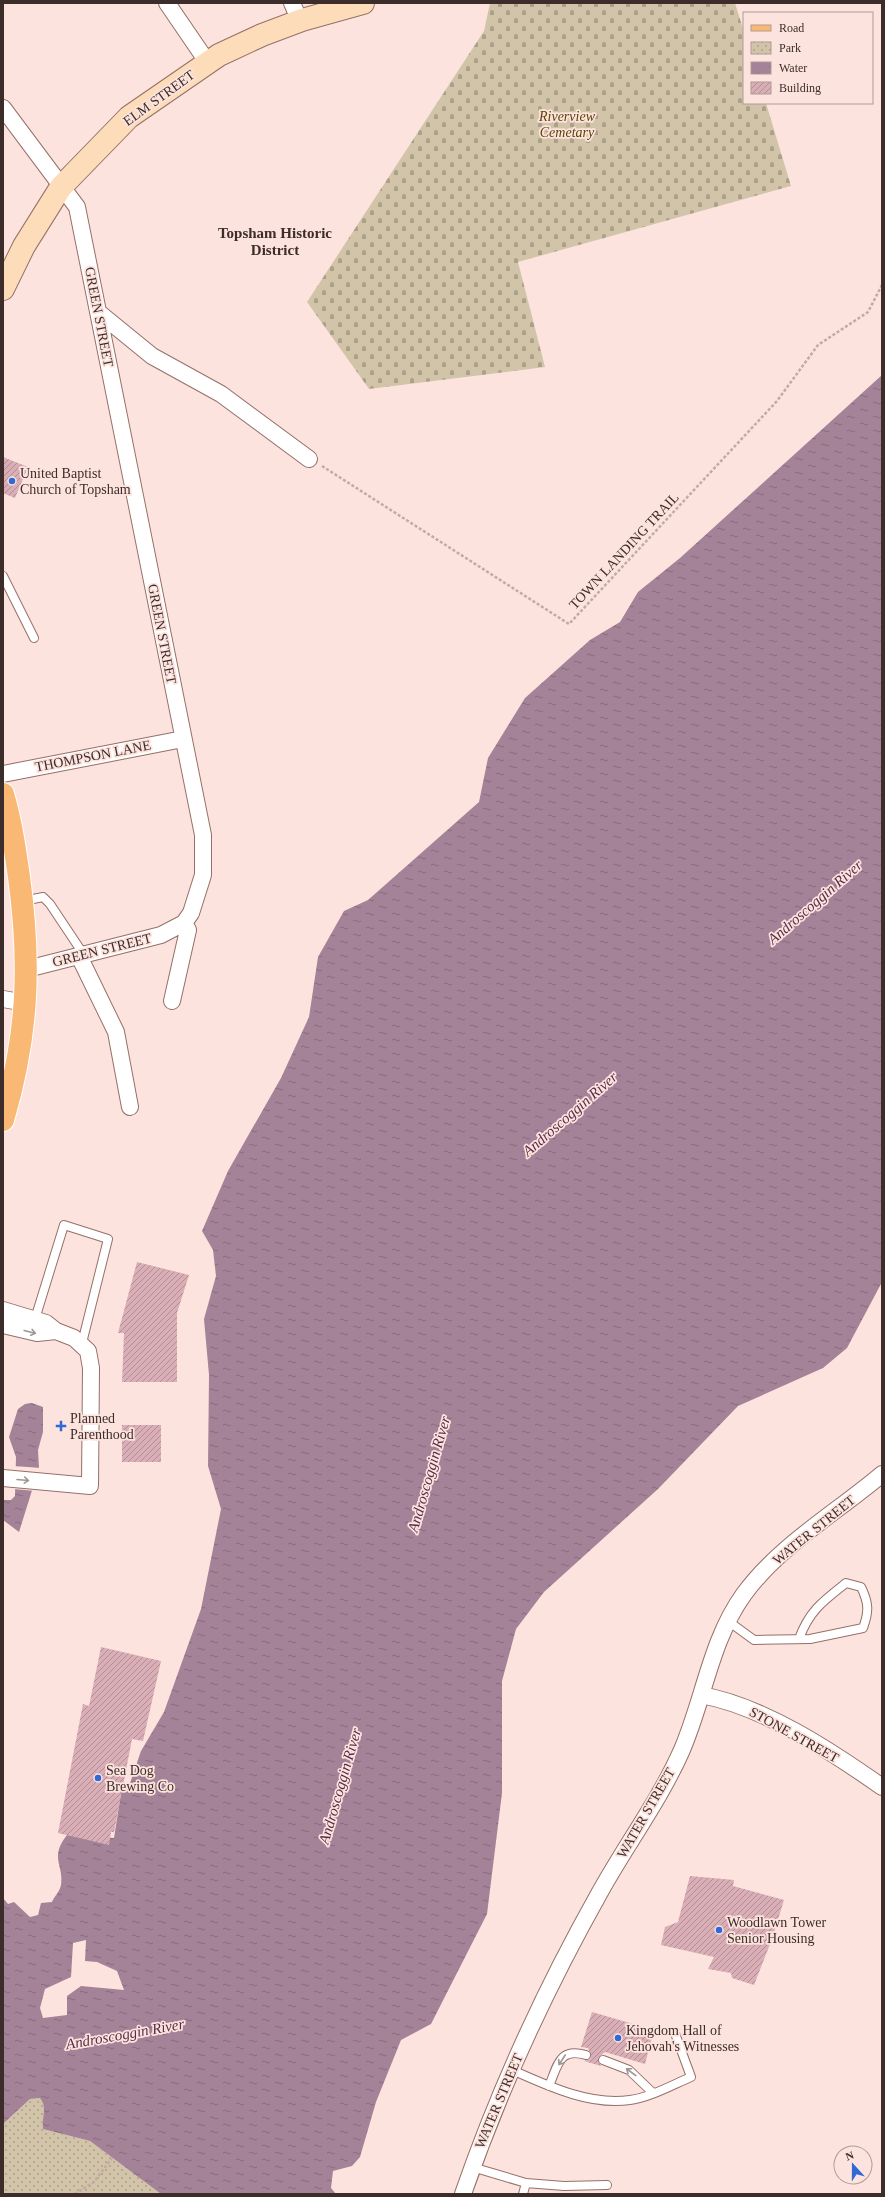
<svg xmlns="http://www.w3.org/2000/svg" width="885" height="2197" font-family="'Times New Roman',serif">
  <defs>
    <pattern id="cemetery-stones" width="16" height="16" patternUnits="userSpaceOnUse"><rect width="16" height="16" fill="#d2c4a9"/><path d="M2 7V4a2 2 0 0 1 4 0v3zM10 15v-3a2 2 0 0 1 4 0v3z" fill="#aca08a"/></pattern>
    <pattern id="park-dots" width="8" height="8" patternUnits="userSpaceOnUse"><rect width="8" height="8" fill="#d2c4a9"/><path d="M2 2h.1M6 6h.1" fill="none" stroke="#aca08a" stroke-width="1.8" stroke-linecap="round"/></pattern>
    <pattern id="water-ripples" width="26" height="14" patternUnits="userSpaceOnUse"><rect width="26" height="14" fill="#a48298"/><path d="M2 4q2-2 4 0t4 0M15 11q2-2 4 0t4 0" fill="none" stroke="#876b7c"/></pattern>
    <pattern id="building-hatch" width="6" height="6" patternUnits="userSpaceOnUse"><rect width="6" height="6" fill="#d9aeb6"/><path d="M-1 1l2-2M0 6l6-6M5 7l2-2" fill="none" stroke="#b18e94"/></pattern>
  </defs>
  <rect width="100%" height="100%" fill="#fde3dd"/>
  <!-- cemetery -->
  <path fill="url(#cemetery-stones)" d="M490,3H735L744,32V103H766L791,186L518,262L545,367L369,389L307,302L484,31Z"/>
  <!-- park -->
  <path fill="url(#park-dots)" d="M40,2098C48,2108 41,2118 43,2129L90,2141L161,2194H3V2124L30,2099Z"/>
  <!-- water -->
  <path fill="url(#water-ripples)" fill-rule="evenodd" d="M882,375V1282L847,1348L823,1368L738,1406L658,1489L544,1592L516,1629L502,1681V1793L487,1914L431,2024L401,2040L376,2102L360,2157L352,2166L333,2171L331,2188L336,2194H161L90,2141L43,2129C41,2118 48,2108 40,2098L30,2099L3,2124V1898L8,1904L14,1902L30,1917L38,1915L41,1903L52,1902C54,1897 60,1891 61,1885C64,1865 49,1858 67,1835L114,1838L121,1793L129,1786L141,1751L164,1712L201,1609L221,1509L208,1466L209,1375L204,1319L216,1276L213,1250L202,1231L228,1171L281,1078L309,1017L318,957L344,911L368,900L479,802L488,758L525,698L590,640L620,622L638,592L680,558ZM86,1940L85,1961L97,1962L117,1971L124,1990L81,1986L67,1996V2015L43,2018L40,2008L45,1989L71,1977L73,1943Z
    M32,1403L43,1407V1432L38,1450L39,1468L19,1532L3,1520V1500H11L15,1496L16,1457L9,1437L18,1409L25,1404Z"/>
  <!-- pier -->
  <path fill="#fde3dd" d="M14,1466L41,1468L35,1491L14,1489Z"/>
  <!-- building -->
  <path fill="url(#building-hatch)" d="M3,457L28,467L15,498L3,493Z
    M137,1262L189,1275L177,1313V1382H122L124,1333H118Z
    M122,1425H161V1462H122Z
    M101,1647L161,1661L143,1741L132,1739L114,1832H111L109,1845L58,1833L83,1704L89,1706Z
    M690,1876L734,1880L733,1886L784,1900L772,1939L754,1985L732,1978L731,1973L708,1969L714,1957L661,1945L665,1927L678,1922Z
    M592,2012L654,2030L645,2064L605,2052L598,2058L601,2066L584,2061L590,2059L591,2056L588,2048L581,2047Z"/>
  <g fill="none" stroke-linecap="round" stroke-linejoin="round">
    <!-- lane casing -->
    <g stroke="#957068" stroke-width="10">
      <path id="lane" d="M3,576L34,638
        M23,901L43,897L50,904L84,955
        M35,1319L64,1225L108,1239L82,1343
        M728,1621L754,1640L810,1639L863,1628C869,1612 869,1603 861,1587L846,1583C823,1601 809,1611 799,1639
        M603,2060L629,2070L653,2093
        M512,2070C548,2086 590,2106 630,2100C651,2097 672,2085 691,2077L676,2036
        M549,2086C558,2065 559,2047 586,2055
        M472,2167L526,2183L564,2186L607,2185
        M523,2194L526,2183"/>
    </g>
    <!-- street casing -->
    <g stroke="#957068" stroke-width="18">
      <path id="street" d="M167,3L208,63
        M292,3L300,21
        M3,108L77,207L203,835V875L191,913L184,923L161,935L27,969
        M98,312L152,356L221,394L309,459
        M3,774L183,739
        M79,956L116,1032L130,1107
        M3,999L26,1003
        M172,1001L188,930L184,923
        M3,1310L46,1323L56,1331L74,1338L88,1351L91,1368L90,1486L3,1478
        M3,1325L37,1333L56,1331
        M701,1695C763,1706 831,1751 882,1787
        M463,2194C499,2090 546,1988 600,1892C626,1845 659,1801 681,1752C704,1700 710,1641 744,1594C780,1545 836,1513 882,1474"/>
    </g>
    <!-- secondary casing -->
    <g stroke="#957068" stroke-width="24">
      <path id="secondary" d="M3,289L24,246L61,187L129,117L219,55L262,35L302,20L363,3"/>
    </g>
    <!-- primary casing -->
    <g stroke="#fff" stroke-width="24">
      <path id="primary" d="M3,794C11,821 15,849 19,877C31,965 28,1035 3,1120"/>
    </g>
    <!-- path -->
    <path stroke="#c2aba6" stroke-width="2.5" stroke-dasharray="3 2" stroke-linecap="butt" d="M322,466L569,624L777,401L818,345L868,312L882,285
      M75,2194L94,2182L112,2158"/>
    <!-- lane -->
    <use href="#lane" stroke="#fff" stroke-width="8"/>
    <!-- street -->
    <use href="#street" stroke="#fff" stroke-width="16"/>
    <!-- secondary -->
    <use href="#secondary" stroke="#fcdcb9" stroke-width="22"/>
    <!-- primary -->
    <use href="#primary" stroke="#f9b874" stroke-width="22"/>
  </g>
  <!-- one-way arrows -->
  <defs><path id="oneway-shaft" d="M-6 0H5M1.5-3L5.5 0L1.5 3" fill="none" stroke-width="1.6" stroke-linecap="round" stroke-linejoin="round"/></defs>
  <g stroke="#9e9694">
    <use href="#oneway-shaft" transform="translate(30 1332) rotate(14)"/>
    <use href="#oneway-shaft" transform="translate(23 1480) rotate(5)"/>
    <use href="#oneway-shaft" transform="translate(562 2060) rotate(123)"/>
    <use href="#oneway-shaft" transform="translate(631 2072) rotate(-143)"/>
  </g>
  <!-- markers -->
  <g fill="#2f69d7" stroke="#fde3dd" stroke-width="1.5">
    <circle cx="12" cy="481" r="4"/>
    <path d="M59 1420h4v4h4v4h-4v4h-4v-4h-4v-4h4z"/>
    <circle cx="98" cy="1778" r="4"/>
    <circle cx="719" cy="1930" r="4"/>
    <circle cx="618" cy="2038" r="4"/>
  </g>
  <g text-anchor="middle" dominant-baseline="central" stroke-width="3.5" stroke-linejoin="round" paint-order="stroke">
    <!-- street labels -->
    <g font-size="14" fill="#3d2d2a" stroke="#fde3dd">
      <text transform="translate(159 98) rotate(-36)">ELM STREET</text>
      <text transform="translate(99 317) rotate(79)">GREEN STREET</text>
      <text transform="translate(624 551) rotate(-47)">TOWN LANDING TRAIL</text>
      <text transform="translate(162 634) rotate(79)">GREEN STREET</text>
      <text transform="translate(93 756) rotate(-11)">THOMPSON LANE</text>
      <text transform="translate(102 950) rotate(-14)">GREEN STREET</text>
      <text transform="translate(814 1530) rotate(-39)">WATER STREET</text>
      <text transform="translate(794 1735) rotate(29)">STONE STREET</text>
      <text transform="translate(646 1813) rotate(-60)">WATER STREET</text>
      <text transform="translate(499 2101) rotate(-67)">WATER STREET</text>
    </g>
    <!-- park labels -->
    <g font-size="14" font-style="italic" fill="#5c4403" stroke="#fde3dd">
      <text x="567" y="116">Riverview<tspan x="567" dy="16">Cemetary</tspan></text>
    </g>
    <!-- poi labels -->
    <g font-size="14" fill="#3d2d2a" stroke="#fde3dd" text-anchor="start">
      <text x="20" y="473">United Baptist<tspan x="20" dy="16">Church of Topsham</tspan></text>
      <text x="70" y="1418">Planned<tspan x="70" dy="16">Parenthood</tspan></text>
      <text x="106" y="1770">Sea Dog<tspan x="106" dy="16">Brewing Co</tspan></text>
      <text x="727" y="1922">Woodlawn Tower<tspan x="727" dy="16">Senior Housing</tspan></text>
      <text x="626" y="2030">Kingdom Hall of<tspan x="626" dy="16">Jehovah's Witnesses</tspan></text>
    </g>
    <!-- neighbourhood labels -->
    <g font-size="15" font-weight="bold" fill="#3d2d2a" stroke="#fde3dd">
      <text x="275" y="233">Topsham Historic<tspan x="275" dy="17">District</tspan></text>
    </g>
    <!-- water labels -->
    <g font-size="15" font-style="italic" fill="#592b4b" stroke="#fde3dd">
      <text transform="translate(815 902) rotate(-41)">Androscoggin River</text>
      <text transform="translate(570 1114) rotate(-41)">Androscoggin River</text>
      <text transform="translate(429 1474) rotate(-74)">Androscoggin River</text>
      <text transform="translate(340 1786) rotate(-74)">Androscoggin River</text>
      <text transform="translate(125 2034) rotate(-10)">Androscoggin River</text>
    </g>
  </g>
  <!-- border -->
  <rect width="885" height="2197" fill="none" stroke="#3d2d2a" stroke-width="8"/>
  <!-- legend -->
  <rect x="743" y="12" width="130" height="92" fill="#fde3dd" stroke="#b09a95"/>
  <rect x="751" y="25" width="20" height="6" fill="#f9b874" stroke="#b09a95"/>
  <text x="779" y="32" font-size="12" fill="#3d2d2a">Road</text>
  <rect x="751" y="42" width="20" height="12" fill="url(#park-dots)" stroke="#b09a95"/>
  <text x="779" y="52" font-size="12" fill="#3d2d2a">Park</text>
  <rect x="751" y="62" width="20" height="12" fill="url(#water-ripples)" stroke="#b09a95"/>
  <text x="779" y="72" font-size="12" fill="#3d2d2a">Water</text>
  <rect x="751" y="82" width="20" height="12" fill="url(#building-hatch)" stroke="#b09a95"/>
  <text x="779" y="92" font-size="12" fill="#3d2d2a">Building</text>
  <!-- north arrow -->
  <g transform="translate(853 2165) rotate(339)"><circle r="19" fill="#fde3dd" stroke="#b09a95"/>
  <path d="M0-3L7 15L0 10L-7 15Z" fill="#2f69d7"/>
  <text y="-6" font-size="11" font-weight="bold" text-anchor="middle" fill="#3d2d2a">N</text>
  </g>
</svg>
